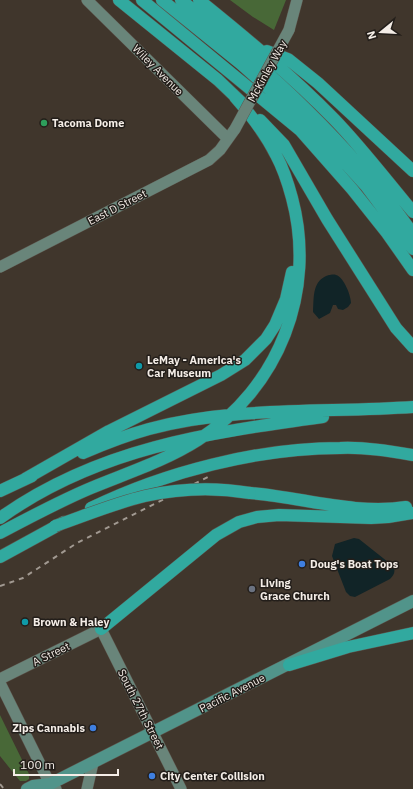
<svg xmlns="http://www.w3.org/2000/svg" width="413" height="789" font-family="'IBM Plex Sans',sans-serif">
  <rect width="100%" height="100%" fill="#40362c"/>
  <!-- green -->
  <path fill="#486837" d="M230,0H286L274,30L253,17Z
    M0,715L29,774V779L26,781H20L0,756Z"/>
  <!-- water -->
  <path fill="#112427" d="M329,275C330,275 334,274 336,275C344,277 351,296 351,303L348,307L343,310L338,309L336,305H333L330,313L319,319L313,312C314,297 312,280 329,275Z
    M354,538L359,539L393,566C396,571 394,575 390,579L355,597L350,596L346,592L332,556L335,544Z"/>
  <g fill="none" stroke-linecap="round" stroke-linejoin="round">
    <!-- secondary casing -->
    <g stroke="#5c534b" stroke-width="12">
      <path id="secondary" d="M87,0L228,139
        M289,30L297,0
        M0,267L209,160L220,150L235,129
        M0,679L101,629L181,789
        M0,683L50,784L56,789
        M87,789L93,763"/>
    </g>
    <!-- primary casing -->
    <g stroke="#5c534b" stroke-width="13">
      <path id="primary" d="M27,789L33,786L50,784L413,601"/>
    </g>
    <!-- highway casing -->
    <g stroke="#5c534b" stroke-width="13">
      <path id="highway" d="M119,0L218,80L241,102
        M142,0L300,130L352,189L387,233L413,270
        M162,0L240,63L316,131L366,186L413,249
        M181,0C267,69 350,143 413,234
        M199,0C246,38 292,76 334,119C362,148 387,181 413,212
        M267,51L288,59L318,83L413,171
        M260,120L284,145L327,219L396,328L413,347
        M83,453C104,444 127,435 149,429C235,406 325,413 413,407
        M25,479L109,431L221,375L245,360L266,339L275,325L286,299L292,272
        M0,491L32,476
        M250,493C301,497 355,515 406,507
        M91,508C165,472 258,448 340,448C365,447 389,451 413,455
        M0,518C98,448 207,433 323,417
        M0,533C30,517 60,501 91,488C127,473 165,461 198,440C279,388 317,291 292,198C288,183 283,168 276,155C265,133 251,115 235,97
        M0,557L64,522
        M101,629L216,535L239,522L257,517L279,515L371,518L388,517L413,513
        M289,665L348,647L413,633"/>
    </g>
    <!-- secondary -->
    <use href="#secondary" stroke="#69857a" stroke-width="11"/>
    <!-- primary -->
    <use href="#primary" stroke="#51948a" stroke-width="12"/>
    <!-- highway -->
    <use href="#highway" stroke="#31a99f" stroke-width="12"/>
    <!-- rail -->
    <path stroke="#a19991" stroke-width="2" stroke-dasharray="5 5" stroke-linecap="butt" d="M0,586L23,578L77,543L208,477
      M0,784L4,789"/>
    <!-- secondary-bridge casing -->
    <g stroke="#5c534b" stroke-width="12" stroke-linecap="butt">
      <path id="secondary-bridge" d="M235,129L289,30"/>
    </g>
    <!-- highway-bridge casing -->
    <g stroke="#5c534b" stroke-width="13" stroke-linecap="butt">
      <path id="highway-bridge" d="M55,526C84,516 115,503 145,496C181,488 214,487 250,493"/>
    </g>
    <!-- secondary-bridge -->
    <use href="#secondary-bridge" stroke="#69857a" stroke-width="11"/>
    <!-- highway-bridge -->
    <use href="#highway-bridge" stroke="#31a99f" stroke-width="12"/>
  </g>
  <!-- markers -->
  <circle fill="#2e9e5b" stroke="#231e1a" stroke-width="1.5" cx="44" cy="123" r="4"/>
  <g fill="#0f9aa8" stroke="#231e1a" stroke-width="1.5">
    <circle cx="139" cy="366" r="4"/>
    <circle cx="25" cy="622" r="4"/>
  </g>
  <g fill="#3f7fe0" stroke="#231e1a" stroke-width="1.5">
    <circle cx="302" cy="564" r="4"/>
    <circle cx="93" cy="728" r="4"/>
    <circle cx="152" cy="776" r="4"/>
  </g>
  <circle fill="#6b7280" stroke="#231e1a" stroke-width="1.5" cx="252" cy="589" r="4"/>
  <g text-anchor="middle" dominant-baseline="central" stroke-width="3" stroke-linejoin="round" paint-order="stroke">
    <!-- street labels -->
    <g font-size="11" fill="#f4ede7" stroke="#231e1a">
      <text transform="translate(158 70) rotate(45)">Wiley Avenue</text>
      <text transform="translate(267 71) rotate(-61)">McKinley Way</text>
      <text transform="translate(117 207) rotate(-27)">East D Street</text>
      <text transform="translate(51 654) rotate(-26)">A Street</text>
      <text transform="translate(232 693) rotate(-27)">Pacific Avenue</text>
      <text transform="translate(141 709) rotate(63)">South 27th Street</text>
    </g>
    <!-- poi labels -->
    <g font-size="11" font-weight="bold" fill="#f4ede7" stroke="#231e1a" text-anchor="start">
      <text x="52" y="123">Tacoma Dome</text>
      <text x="147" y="360">LeMay - America's<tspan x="147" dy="13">Car Museum</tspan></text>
      <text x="310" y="564">Doug's Boat Tops</text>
      <text x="260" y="583">Living<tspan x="260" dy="13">Grace Church</tspan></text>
      <text x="33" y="622">Brown &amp; Haley</text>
      <text x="85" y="728" text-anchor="end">Zips Cannabis</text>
      <text x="160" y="776">City Center Collision</text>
    </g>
  </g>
  <!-- north arrow -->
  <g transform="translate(381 32) rotate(252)" stroke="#231e1a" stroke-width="3" paint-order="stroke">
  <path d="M0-3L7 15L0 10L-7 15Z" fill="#f4ede7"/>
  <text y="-6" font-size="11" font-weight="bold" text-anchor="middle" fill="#f4ede7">N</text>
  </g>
  <!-- scale -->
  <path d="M14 769v6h104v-6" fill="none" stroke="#f4ede7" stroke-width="2"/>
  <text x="20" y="769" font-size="12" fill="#f4ede7" stroke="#231e1a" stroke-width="3" paint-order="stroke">100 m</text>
</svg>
